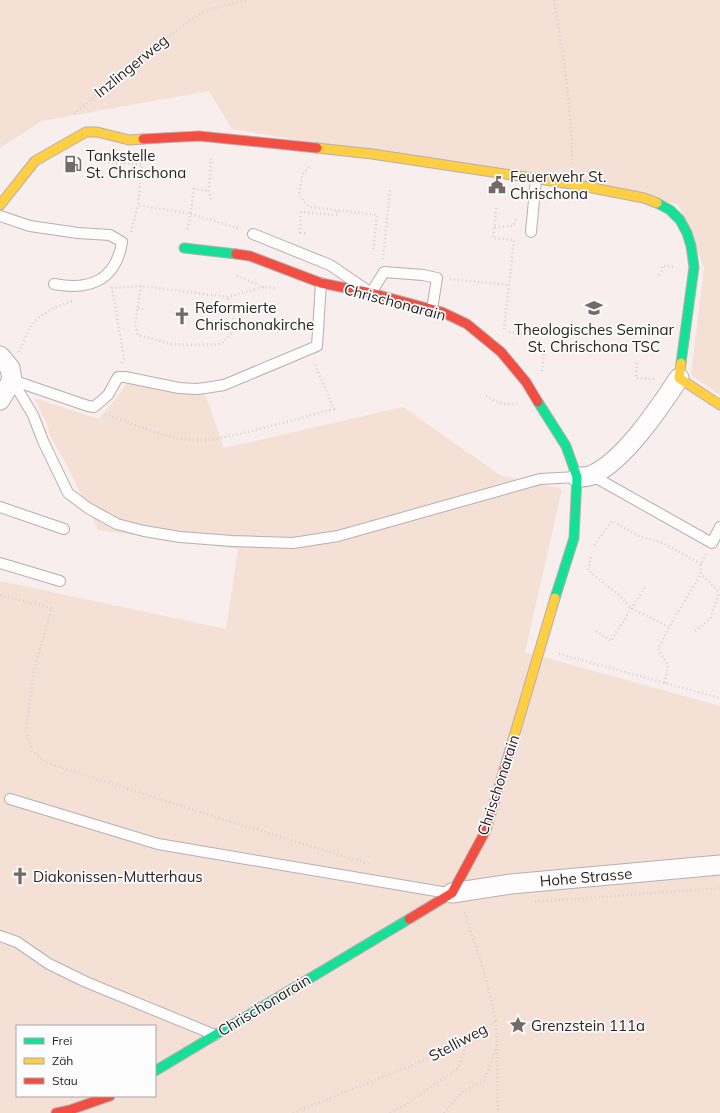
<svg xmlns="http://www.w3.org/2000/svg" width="720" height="1113" font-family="Mulish,sans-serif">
  <rect width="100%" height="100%" fill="#f8eeee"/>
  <!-- green -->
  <path fill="#f5e0d6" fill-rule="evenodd" d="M0,0H720V395L691,375L704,268L678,204L232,129L209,91L42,121L0,148Z
    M128,383L205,394L224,448L403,407L500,475L562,489L525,652L720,706V1113H0V581L226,629L238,549L98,530L67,465L50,436L47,424L34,398L99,419ZM17,1026H155V1096H17Z"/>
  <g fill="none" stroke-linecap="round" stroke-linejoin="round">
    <!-- lane casing -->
    <g stroke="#b7afaf" stroke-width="12">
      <path id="lane" d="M0,216L30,226L78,233L110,235L122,242C116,280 90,291 54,284
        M531,232L536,179
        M253,234L330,265L371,293L384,272L423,275L437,278L432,309
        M12,380L33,415L43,441L68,493L88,508L117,524L144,531L180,537L232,541L293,543L338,536L540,479L577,477
        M12,380L88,406L94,407L108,395L118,377H125L179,388L197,389L205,388L224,385L317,346L321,283
        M591,475L712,543L720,527
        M0,507L64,529
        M0,563L60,581
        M10,799L158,844L448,893
        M0,936L17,942L49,964L86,982L215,1035"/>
    </g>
    <!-- street casing -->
    <g stroke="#b7afaf" stroke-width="21">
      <path id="street" d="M0,356L10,368L12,380L0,400
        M577,477C582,477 588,477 592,475C624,461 660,407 679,378
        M452,893L511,884L720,865"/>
    </g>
    <!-- fast casing -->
    <g stroke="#b7afaf" stroke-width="11">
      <path id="fast" d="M657,203L670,210L680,220L687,233L691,246L694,267L681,363
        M184,248L236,254
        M538,402L566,446L577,477L574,538L555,598
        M155,1071L409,919"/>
    </g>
    <!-- slow casing -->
    <g stroke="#b7afaf" stroke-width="11">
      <path id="slow" d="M317,148L372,154L572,184L644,198L657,203
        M0,205L35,161L86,132H97L129,140L143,139
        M681,363L679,378L720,405
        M512,743L555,598"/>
    </g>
    <!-- jam casing -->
    <g stroke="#b7afaf" stroke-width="11">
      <path id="jam" d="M143,139L199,136L317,148
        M236,254L250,256L321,283L371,293L442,312L467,324L501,352L526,382L538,402
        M409,919L452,893L486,830L512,743
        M56,1113L70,1110L110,1096"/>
    </g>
    <!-- path -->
    <path stroke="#d4d1d1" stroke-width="2.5" stroke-dasharray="1 3" stroke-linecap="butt" d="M554,0C563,55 572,109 572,165
      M74,114L148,51L204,11L247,0
      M100,162L142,165L138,205L191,214L241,229
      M309,167L302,175L299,195L305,203L310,207L377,215L373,252
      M211,199L209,191L211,158
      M496,208L493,238L514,240L504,330
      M495,227L513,226L517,218
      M188,229L194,189L209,191
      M131,232L138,205
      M300,233L301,212L337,215V210
      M300,233H308
      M383,259L390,190
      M659,275L662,271V266L674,267
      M237,276L264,287
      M450,279L509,285
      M141,286L135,325L138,335L171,344L196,345L221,344L232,333L234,314L227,297
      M138,308L143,309
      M509,332L530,335
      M19,352C23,344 26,334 31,326C41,313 58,305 74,301
      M122,363L124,358L112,288L141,286L227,297L264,287L275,288
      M637,363L636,378L657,379
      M542,371L544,353
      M486,396C496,401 505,407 517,403
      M105,414C135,424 164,439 196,440C210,441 225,437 239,434C271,427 302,417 334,409L314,362
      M594,545L612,521L639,536L663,543L701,564
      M706,554L701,564V574L720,593
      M591,557L588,570L618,594L631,608L669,627
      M0,595L52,608L34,669L26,730L32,751L47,763L209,815L369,864
      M596,631L611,641L645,587
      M695,631L710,619L719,592
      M559,654L720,698
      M665,683L668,665L658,649L669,627L701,574
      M535,902L720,888
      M496,1021L498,1113
      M293,1113L442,1053L496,1021L485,975L464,910
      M390,1113L402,1107L458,1068L469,1038
      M444,1113L462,1092L484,1081L496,1048"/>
    <!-- lane -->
    <use href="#lane" stroke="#fefcfc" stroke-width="10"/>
    <!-- street -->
    <use href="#street" stroke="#fefcfc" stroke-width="19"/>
    <!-- fast -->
    <use href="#fast" stroke="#16e098" stroke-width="9"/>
    <!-- slow -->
    <use href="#slow" stroke="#ffcf43" stroke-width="9"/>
    <!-- jam -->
    <use href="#jam" stroke="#f24e42" stroke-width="9"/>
  </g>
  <!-- icons -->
  <defs>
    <g id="fuel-bare" transform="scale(1.38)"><path d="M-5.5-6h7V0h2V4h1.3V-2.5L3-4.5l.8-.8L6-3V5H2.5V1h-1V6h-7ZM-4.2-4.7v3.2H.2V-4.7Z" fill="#736a6b" stroke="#fcfcfc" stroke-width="2.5" paint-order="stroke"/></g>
    <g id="civic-bare" transform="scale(1.38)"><path d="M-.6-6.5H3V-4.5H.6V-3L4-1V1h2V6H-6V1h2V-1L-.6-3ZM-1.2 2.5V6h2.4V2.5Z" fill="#736a6b" stroke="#fcfcfc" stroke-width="2.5" paint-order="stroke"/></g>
    <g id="school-bare" transform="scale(1.38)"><path d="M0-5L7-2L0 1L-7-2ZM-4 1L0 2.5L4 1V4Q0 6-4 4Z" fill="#736a6b" stroke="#fcfcfc" stroke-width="2.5" paint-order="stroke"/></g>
    <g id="church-bare" transform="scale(1.38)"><path d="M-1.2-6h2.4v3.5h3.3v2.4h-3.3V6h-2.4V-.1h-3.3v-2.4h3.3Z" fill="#736a6b" stroke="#fcfcfc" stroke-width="2.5" paint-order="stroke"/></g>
    <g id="sight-bare" transform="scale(1.38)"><path d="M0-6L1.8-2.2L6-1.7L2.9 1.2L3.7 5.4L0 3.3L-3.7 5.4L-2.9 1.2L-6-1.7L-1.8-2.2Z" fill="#736a6b" stroke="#fcfcfc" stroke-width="2.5" paint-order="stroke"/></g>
  </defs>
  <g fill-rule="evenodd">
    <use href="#fuel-bare" x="73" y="164"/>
    <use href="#civic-bare" x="497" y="185"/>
    <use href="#school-bare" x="594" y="308"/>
    <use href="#church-bare" x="182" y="316"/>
    <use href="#church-bare" x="20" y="876"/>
    <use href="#sight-bare" x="518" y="1025"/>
  </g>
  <g text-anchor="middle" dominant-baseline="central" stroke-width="3.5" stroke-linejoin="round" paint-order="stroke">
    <!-- street labels -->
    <g font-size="15" fill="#2c2324" stroke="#fcfcfc">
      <text transform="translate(131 66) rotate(-39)">Inzlingerweg</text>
      <text transform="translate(395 302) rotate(15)">Chrischonarain</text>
      <text transform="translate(498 785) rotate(-72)">Chrischonarain</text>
      <text transform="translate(586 877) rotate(-5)">Hohe Strasse</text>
      <text transform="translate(264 1005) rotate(-31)">Chrischonarain</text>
      <text transform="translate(458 1042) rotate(-28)">Stelliweg</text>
    </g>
    <!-- poi labels -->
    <g font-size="15" fill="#2c2324" stroke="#fcfcfc" text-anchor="start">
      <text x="86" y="155">Tankstelle<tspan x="86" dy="17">St. Chrischona</tspan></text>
      <text x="510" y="176">Feuerwehr St.<tspan x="510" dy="17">Chrischona</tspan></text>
      <text x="195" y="307">Reformierte<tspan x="195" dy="17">Chrischonakirche</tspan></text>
      <text x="594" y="329" text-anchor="middle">Theologisches Seminar<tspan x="594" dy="17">St. Chrischona TSC</tspan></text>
      <text x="33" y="876">Diakonissen-Mutterhaus</text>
      <text x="531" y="1025">Grenzstein 111a</text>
    </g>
  </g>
  <!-- legend -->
  <rect x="16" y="1025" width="140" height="72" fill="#fcfcfc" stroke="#a9a5a6"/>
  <rect x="24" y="1038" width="20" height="6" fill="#16e098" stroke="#a9a5a6"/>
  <text x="52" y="1045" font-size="12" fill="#2c2324">Frei</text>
  <rect x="24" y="1058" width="20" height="6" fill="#ffcf43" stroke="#a9a5a6"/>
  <text x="52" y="1065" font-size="12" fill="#2c2324">Zäh</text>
  <rect x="24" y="1078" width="20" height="6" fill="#f24e42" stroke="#a9a5a6"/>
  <text x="52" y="1085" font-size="12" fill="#2c2324">Stau</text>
</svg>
